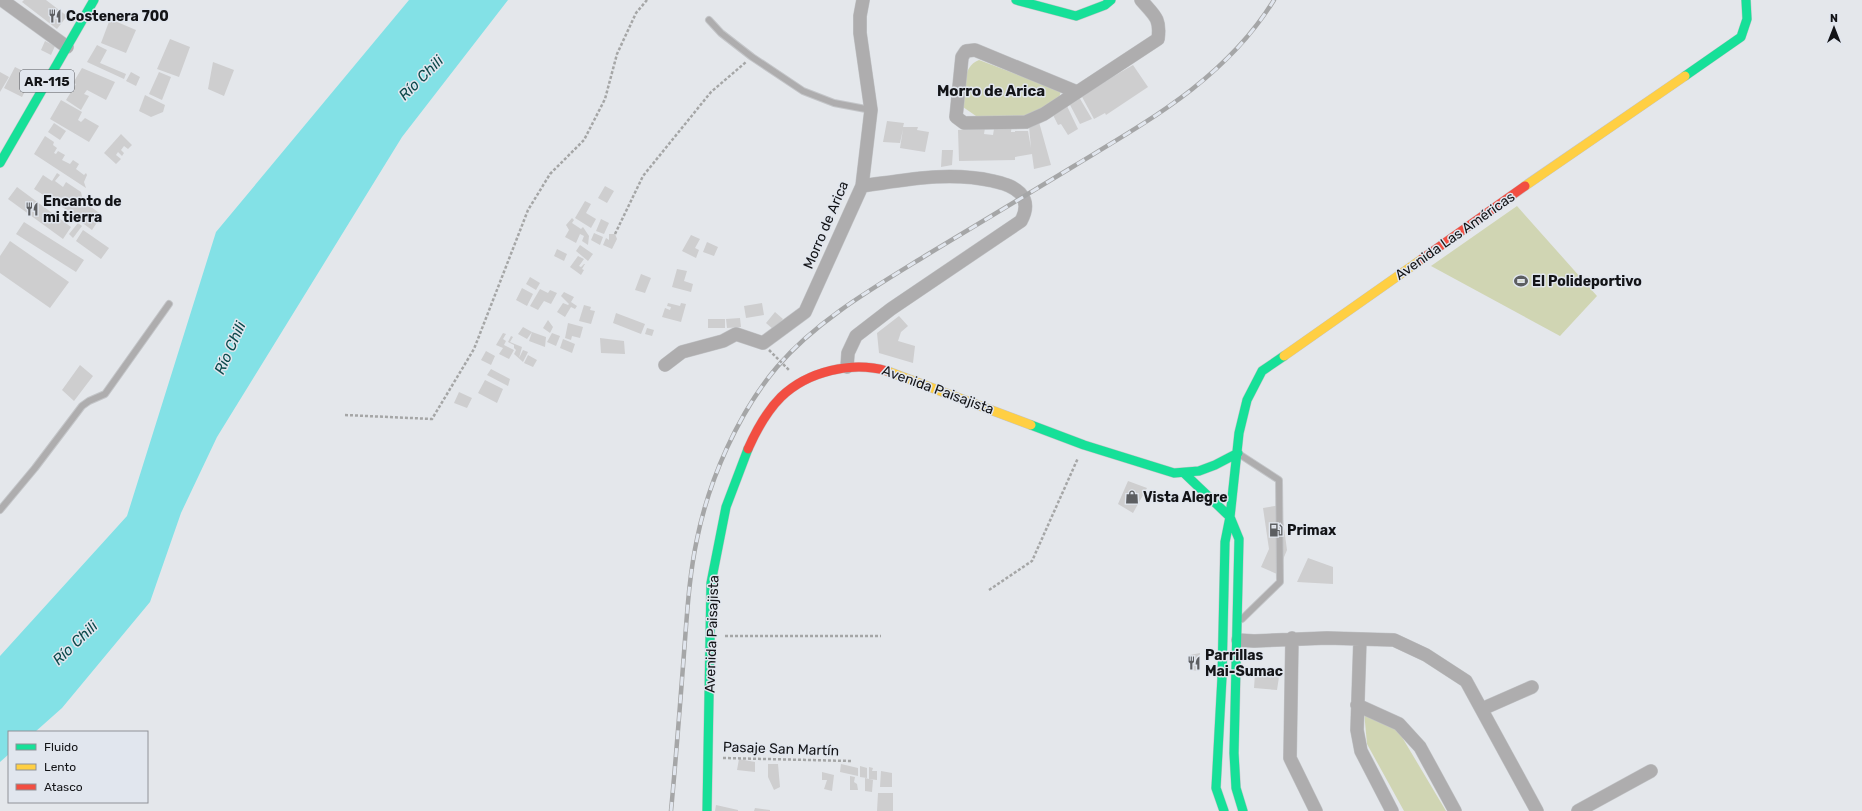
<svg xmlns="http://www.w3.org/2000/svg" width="1862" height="811" font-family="Rubik,sans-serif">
  <rect width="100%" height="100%" fill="#e4e7eb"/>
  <!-- green -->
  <path fill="#d0d5b3" d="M979,60L1061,91L1059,98L1029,116H976L963,107C965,90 961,67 979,60Z
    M1517,206L1597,296L1560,336L1431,266Z
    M1364,711L1396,727L1446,811H1404L1367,744Z"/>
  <!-- water -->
  <path fill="#83e1e6" d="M409,0H508L402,137L217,437L181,513L150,602L62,708L35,732H9V754L0,762V656L127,516L216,232Z"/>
  <!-- building -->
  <path fill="#cececf" d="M24,0H46L67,16L57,29L22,2Z
    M110,19L136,30L126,53L101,43Z
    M170,39L190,47L179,77L157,69Z
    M45,41L55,46L51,55L41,50Z
    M97,45L107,50L100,63L126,74L124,79L87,62Z
    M213,62L234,70L224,96L208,89Z
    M1133,65L1148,87L1106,115L1105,113L1094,119L1081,95Z
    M15,67L33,76L22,97L4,88Z
    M82,68L115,82L106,100L87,90L84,94L89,96L81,110L66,100L76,84L73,83Z
    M0,72L9,77L0,92Z
    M131,72L140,77L136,86L126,81Z
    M159,72L171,77L162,100L149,94Z
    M145,95L165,105L163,112L151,117L139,111Z
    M1079,97L1092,119L1080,124L1069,103Z
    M61,100L82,112L78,120L81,122L85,118L99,126L89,142L50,119Z
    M1066,104L1078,129L1068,135L1061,124L1058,125L1052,113Z
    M887,121L904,123L903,127H918L917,130L929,132L925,152L900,148L903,129L900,143L883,142Z
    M1039,122L1051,165L1034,169L1032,154L1015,157V160L959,161L958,130L985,128L984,134L993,135L994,129H999L1000,123H1012L1011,132H1015V131H1028L1031,148L1029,126Z
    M54,123L66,131L60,140L48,132Z
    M121,134L132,145L128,149L124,146L121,150L124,153L122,156L118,152L116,155L121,159L116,164L104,153Z
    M45,136L54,142L53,145L57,148L54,153L56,154L58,151L65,155L62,160L70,164L73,160L79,164L76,169L84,175L86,173L87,175L84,182L86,188L34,154Z
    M942,150H953L952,165L941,167Z
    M57,173L60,175L55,181L63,187L66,182L81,192L83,201L102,215L92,230L77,219L78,217L34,189L43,175L52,181Z
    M605,186L614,191L607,203L598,198Z
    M17,187L71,227L63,239L8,199Z
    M585,201L591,204L586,213L596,219L591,228L575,218Z
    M572,218L574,220L572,223L581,229L583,227L589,236L588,245L582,241L584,236L580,234L576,243L565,237L569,230L566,225Z
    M601,219L609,223L604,234L596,231Z
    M24,222L84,260L76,272L16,234Z
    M78,223L82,226L73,238L69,234Z
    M83,230L109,248L101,259L76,241Z
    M594,233L603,237L600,245L591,240Z
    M609,234H615L617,239L612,249L603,245L606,238L609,240Z
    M691,235L700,239L695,248L699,250L696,258L682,251Z
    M10,241L69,282L50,308L0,273V256Z
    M707,242L718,247L714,256L703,252Z
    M580,245L593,254L588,261L576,251Z
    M557,249L567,254L564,261L554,256Z
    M578,256L584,259L579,266L581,267L584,264H585L582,269L584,270L581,275L570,267Z
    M677,269L687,271L684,281L693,284L691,292L672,287Z
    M641,274L651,278L645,293L635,290Z
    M530,277L540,283L536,290L526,284Z
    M522,288L533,294L527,306L516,300Z
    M540,289L548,293L550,290L557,293L551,304L544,301L538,310L530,306Z
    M564,292L574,297L571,302L577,306L575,309L571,307L565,317L557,312L563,303L568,305L569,304L561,296Z
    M668,303L680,306L681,303L686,304L681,322L662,317L665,308L670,310L671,307L667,306Z
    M762,303L764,315L746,318L744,306Z
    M584,305L591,307L590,310L595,311L591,324L579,321Z
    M775,312L783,319L774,330L766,323Z
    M616,313L645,324L641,334L613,323Z
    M899,316L908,326L901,332L898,341L915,346L913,363L879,353L877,333Z
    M740,318L741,327L727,328L726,319Z
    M708,319H725V328H708Z
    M548,320L553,327L550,333L543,328Z
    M568,323L583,327L580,338L572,336L571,340L565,338Z
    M523,327L532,332L527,339L518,334Z
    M647,328L654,330L652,336L645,334Z
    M532,332L546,337L545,347L529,341Z
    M503,333L506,334L503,339L506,341L504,345L514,350L509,359L499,354L503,348L496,345Z
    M552,333L560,336L556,346L547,342Z
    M511,336L513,337L510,342L522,347L519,358L523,350L528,352L523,362L514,354L516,350L514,348V345L508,342Z
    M600,338L624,341L625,354L601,353Z
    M563,339L575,344L572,353L560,348Z
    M486,351L495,356L491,365L481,360Z
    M528,355L537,360L533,367L524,363Z
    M80,365L93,376L74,401L62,390Z
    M491,369L510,379L508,386L487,375Z
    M485,380L503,389L497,403L478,393Z
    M459,392L472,398L467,408L454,403Z
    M1128,481L1147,488L1133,513L1118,504Z
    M1281,505L1287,550L1277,574L1261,567L1269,549L1263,508Z
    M1308,558L1333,567V584L1297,582Z
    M1200,653L1199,671L1189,670L1190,655Z
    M1255,674L1279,677L1277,690L1254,688Z
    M739,759L755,762V772L737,770Z
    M768,764H778L780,787L774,790L768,777Z
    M841,764L858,768V776L840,772Z
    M860,766L867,768V778L860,777Z
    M869,767L873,768L872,771H877V780L869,779Z
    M881,771L892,773V787H880Z
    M822,772L834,775L832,791L824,789L827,780H822Z
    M850,776L855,777L854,782L857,784L858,790H850Z
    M865,778L873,780L872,792L865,791Z
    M878,793H893V811H877Z
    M716,805L738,810V811H715Z
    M755,808L770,810V811H754Z"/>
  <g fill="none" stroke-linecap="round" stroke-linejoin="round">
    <!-- lane casing -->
    <g stroke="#c3c5c8" stroke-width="8">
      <path id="lane" d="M709,20L721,33L752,57L803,91L834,103L871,110
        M1239,454L1279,480L1280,582L1242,619
        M0,510L35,468L82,406L89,401L105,394L169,304"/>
    </g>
    <!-- street casing -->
    <g stroke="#c3c5c8" stroke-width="14">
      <path id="street" d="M2,0L67,47
        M1077,92L975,50L966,51L962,57L956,117L964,123L1026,122L1044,114L1158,39C1161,18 1154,15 1141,0
        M665,365L682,352L723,341L736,334L763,343L805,312L862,186L871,110L860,33V16L863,0
        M847,367L848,353L856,336L891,309L1021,221C1026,212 1028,202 1020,193C1011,185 1004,184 993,181C948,171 906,180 862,186
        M1292,638L1290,758L1316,811
        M1360,639L1357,730L1361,751L1392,811
        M1238,640L1254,641L1327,638L1394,640L1426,655L1466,681L1537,811
        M1357,705L1399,724L1420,747L1455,811
        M1482,709L1532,687
        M1578,811L1651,771"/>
    </g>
    <!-- fast casing -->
    <g stroke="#c3c5c8" stroke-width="10">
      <path id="fast" d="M1016,0L1076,16L1105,5L1111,0
        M1685,76L1741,37L1747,19L1746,0
        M0,163L94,0
        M1031,425L1084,445L1174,473L1199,471L1215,465L1238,453
        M1185,474L1230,517L1239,539L1234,753L1236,788L1243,811
        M707,811L711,583L726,507L748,449
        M1224,811L1216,788L1222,677L1225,542L1230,517L1239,433L1247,400L1262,371L1284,356"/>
    </g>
    <!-- slow casing -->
    <g stroke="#c3c5c8" stroke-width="10">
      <path id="slow" d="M1525,186L1685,76
        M1284,356L1422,259
        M887,371L1031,425"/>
    </g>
    <!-- jam casing -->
    <g stroke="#c3c5c8" stroke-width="10">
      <path id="jam" d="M1422,259L1525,186
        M748,449C756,431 767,411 781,397C808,371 852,361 887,371"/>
    </g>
    <!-- path -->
    <path stroke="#a5a6a6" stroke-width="2.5" stroke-dasharray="3 2" stroke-linecap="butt" d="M615,234L643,176L711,92L746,62
      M345,415L432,419L474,349L528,210L550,174L584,140L605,99L617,54L636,13L647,0
      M989,590L1032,561L1078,458
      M725,636H881
      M723,758L852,761"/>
    <!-- lane -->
    <use href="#lane" stroke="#aeadae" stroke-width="6"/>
    <!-- street -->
    <use href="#street" stroke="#aeadae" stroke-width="13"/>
    <!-- fast -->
    <use href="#fast" stroke="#16e098" stroke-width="9"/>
    <!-- slow -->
    <use href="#slow" stroke="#ffcf43" stroke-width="9"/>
    <!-- jam -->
    <use href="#jam" stroke="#f24e42" stroke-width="9"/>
    <!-- rail casing -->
    <g stroke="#a5a6a7" stroke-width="4.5">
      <path id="rail" d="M671,811C676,758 680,706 684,653C687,615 689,576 697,539C709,480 738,413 777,367C816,321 873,288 925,256C975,226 1025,196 1074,166C1150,120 1226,78 1274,0"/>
    </g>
    <!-- rail -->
    <use href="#rail" stroke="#e1e6ee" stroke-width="3" stroke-dasharray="9" stroke-linecap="butt"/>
    <!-- path-bridge -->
    <path stroke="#a5a6a6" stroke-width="2.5" stroke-dasharray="3 2" stroke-linecap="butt" d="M769,350L789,370"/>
  </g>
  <!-- icons -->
  <defs>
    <g id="restaurant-bare" transform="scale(1.08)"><path d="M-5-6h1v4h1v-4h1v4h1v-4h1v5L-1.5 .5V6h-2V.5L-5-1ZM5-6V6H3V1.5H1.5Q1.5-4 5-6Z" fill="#5c5e61" stroke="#e1e6ee" stroke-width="2.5" paint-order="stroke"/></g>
    <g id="stadium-bare" transform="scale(1.08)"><path d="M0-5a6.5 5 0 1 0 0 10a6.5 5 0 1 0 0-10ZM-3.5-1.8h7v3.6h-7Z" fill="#5c5e61" stroke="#e1e6ee" stroke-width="2.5" paint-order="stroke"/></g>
    <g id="shop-bare" transform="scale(1.08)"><path d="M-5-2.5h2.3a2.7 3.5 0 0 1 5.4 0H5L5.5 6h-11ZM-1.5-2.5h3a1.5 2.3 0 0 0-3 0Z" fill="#5c5e61" stroke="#e1e6ee" stroke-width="2.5" paint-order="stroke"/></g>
    <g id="fuel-bare" transform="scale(1.08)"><path d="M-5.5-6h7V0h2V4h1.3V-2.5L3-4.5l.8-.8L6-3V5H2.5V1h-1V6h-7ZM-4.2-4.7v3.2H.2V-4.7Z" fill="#5c5e61" stroke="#e1e6ee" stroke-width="2.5" paint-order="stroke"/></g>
  </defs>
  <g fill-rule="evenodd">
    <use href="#restaurant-bare" x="55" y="16"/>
    <use href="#restaurant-bare" x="32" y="209"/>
    <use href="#stadium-bare" x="1521" y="281"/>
    <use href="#shop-bare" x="1132" y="497"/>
    <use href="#fuel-bare" x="1276" y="530"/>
    <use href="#restaurant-bare" x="1194" y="663"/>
  </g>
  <g text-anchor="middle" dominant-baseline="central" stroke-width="3" stroke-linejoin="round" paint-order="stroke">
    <!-- shield labels -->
    <rect fill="#e1e6ee" stroke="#515358" stroke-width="1" x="20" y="70" width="54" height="22" rx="3"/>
    <g font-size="13" font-weight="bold" fill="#131417">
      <text x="47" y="81">AR-115</text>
    </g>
    <!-- poi labels -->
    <g font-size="14" font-weight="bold" fill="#131417" stroke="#e1e6ee" text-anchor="start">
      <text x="66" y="16">Costenera 700</text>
      <text x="43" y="201">Encanto de<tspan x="43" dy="16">mi tierra</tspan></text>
      <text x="1532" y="281">El Polideportivo</text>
      <text x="1143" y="497">Vista Alegre</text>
      <text x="1287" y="530">Primax</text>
      <text x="1205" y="655">Parrillas<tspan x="1205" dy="16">Mai-Sumac</tspan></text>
    </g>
    <!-- street labels -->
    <g font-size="14" fill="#131417" stroke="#e1e6ee">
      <text transform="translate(826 225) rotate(-67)">Morro de Arica</text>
      <text transform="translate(1455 236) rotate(-35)">Avenida Las Américas</text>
      <text transform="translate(938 390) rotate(20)">Avenida Paisajista</text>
      <text transform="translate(712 634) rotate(-88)">Avenida Paisajista</text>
      <text transform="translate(781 749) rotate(2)">Pasaje San Martín</text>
    </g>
    <!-- water labels -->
    <g font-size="15" font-style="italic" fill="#0d4a4c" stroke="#e1e6ee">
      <text transform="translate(421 78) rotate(-45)">Río Chili</text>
      <text transform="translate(230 348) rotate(-66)">Río Chili</text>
      <text transform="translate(75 643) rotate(-44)">Río Chili</text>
    </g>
    <!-- neighbourhood labels -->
    <g font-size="15" font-weight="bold" fill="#131417" stroke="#e1e6ee">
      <text x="991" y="91">Morro de Arica</text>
    </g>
  </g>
  <!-- legend -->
  <rect x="8" y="731" width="140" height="72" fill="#e1e6ee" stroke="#8f9298"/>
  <rect x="16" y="744" width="20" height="6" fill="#16e098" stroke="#8f9298"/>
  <text x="44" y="751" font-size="12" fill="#131417">Fluido</text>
  <rect x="16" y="764" width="20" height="6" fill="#ffcf43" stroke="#8f9298"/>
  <text x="44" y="771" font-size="12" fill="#131417">Lento</text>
  <rect x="16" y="784" width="20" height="6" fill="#f24e42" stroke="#8f9298"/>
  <text x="44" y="791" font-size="12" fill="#131417">Atasco</text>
  <!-- north arrow -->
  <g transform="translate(1834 28)" stroke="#e1e6ee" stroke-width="3" paint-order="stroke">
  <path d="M0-3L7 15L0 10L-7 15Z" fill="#131417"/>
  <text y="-6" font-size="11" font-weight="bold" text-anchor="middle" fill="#131417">N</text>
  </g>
</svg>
